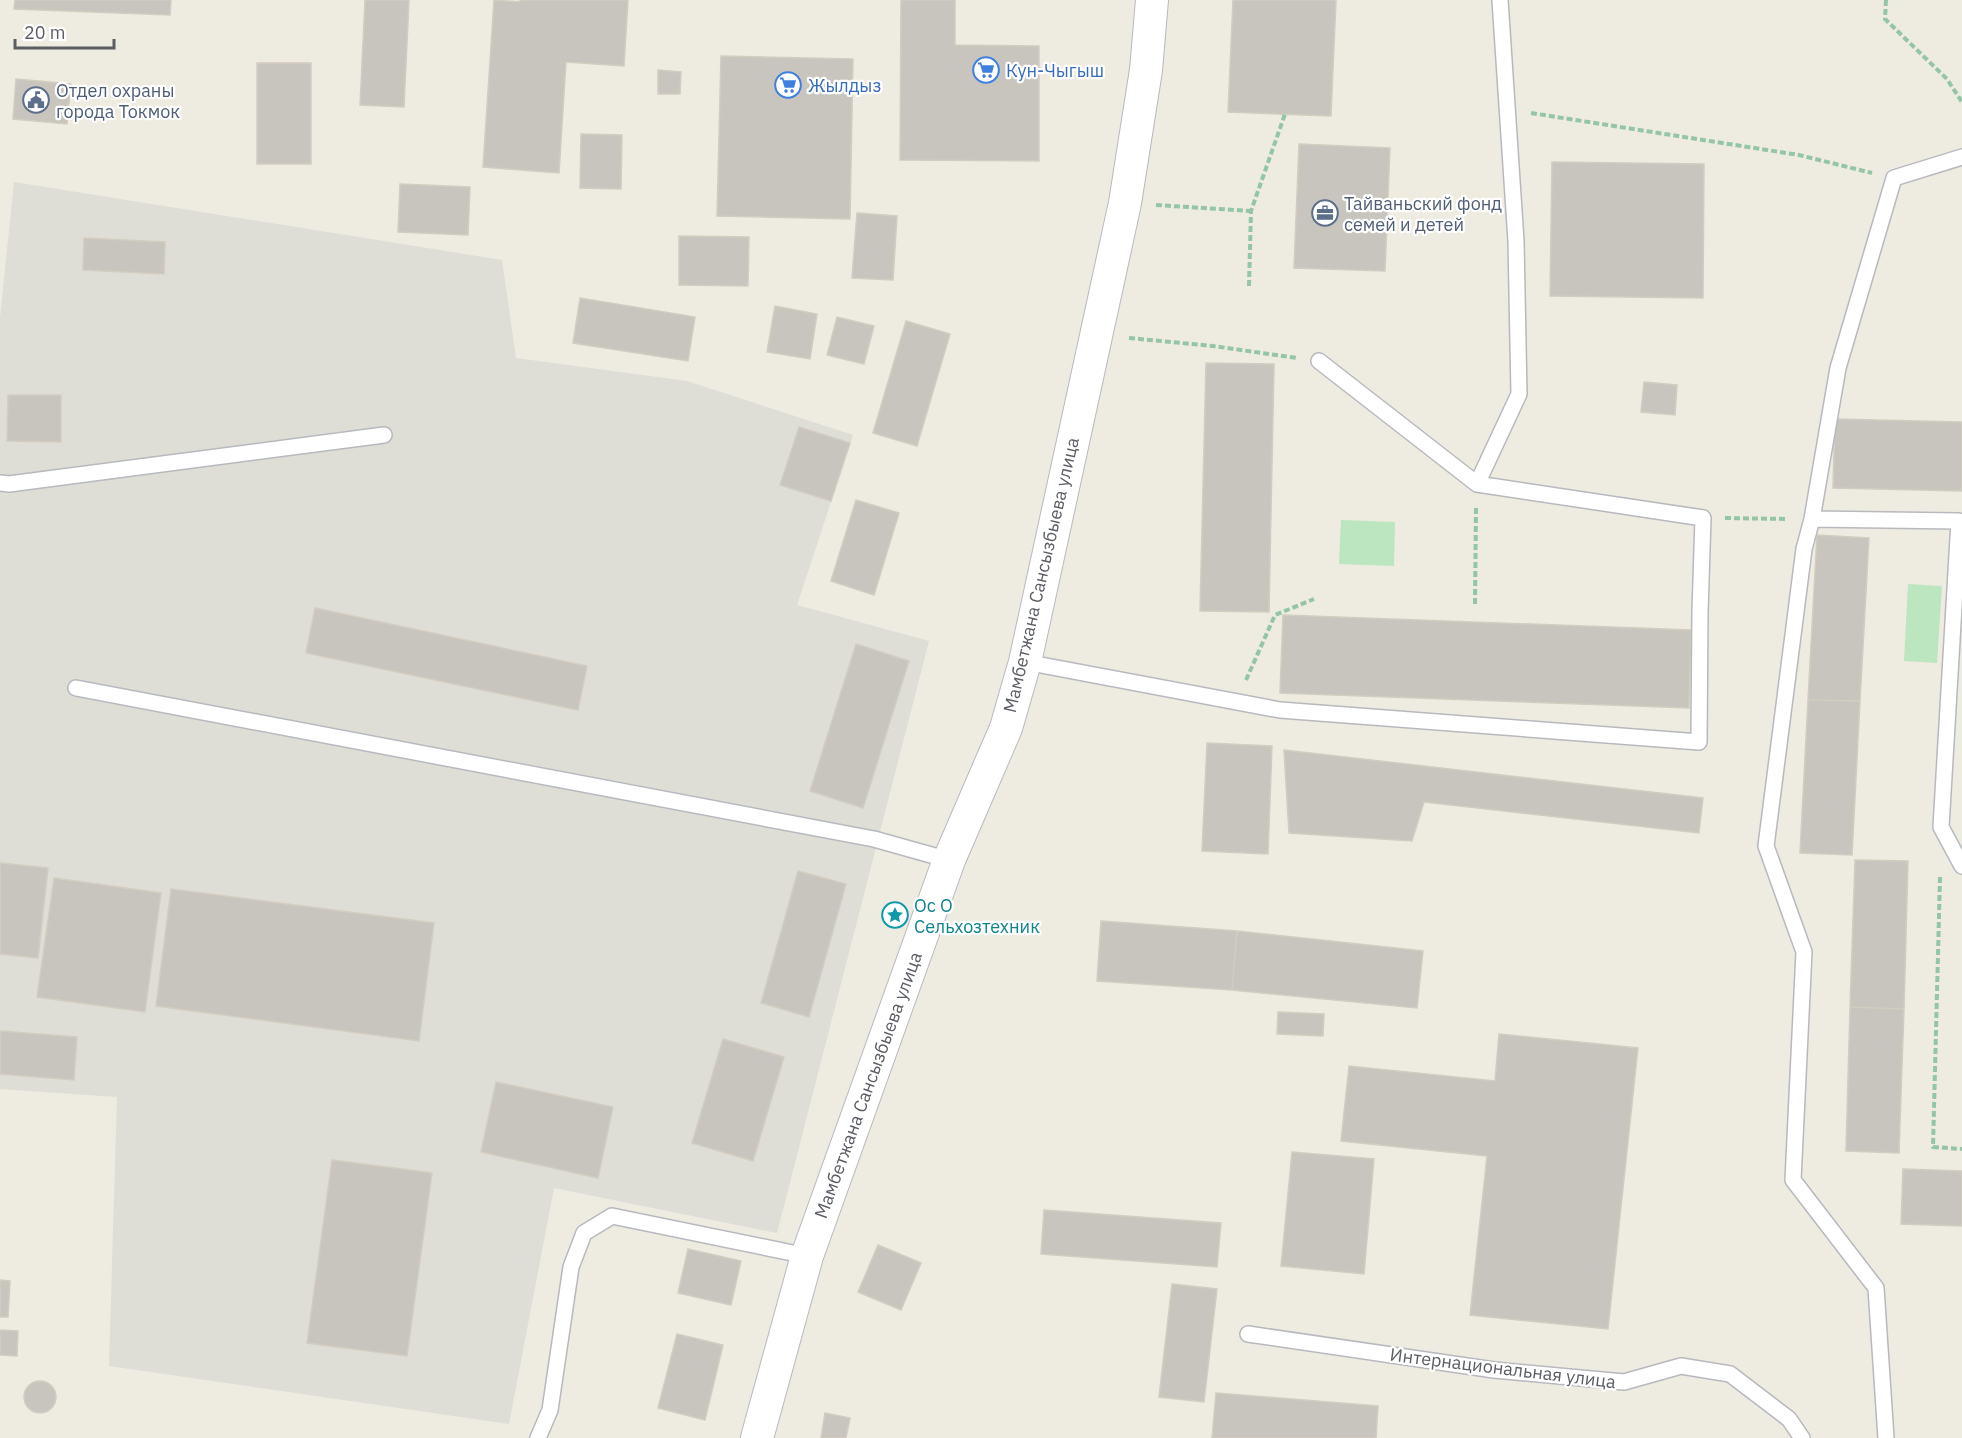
<svg xmlns="http://www.w3.org/2000/svg" width="1962" height="1438" font-family="'IBM Plex Sans',sans-serif">
  <rect width="100%" height="100%" fill="#eeebe1"/>
  <!-- industrial -->
  <path fill="#deddd6" d="M14,182L502,260L516,358L687,381L853,435L797,605L929,641L777,1233L554,1188L509,1424L109,1366L117,1097L0,1089V318Z"/>
  <!-- green -->
  <path fill="#bce6bf" d="M1341,520L1395,522L1394,566L1339,564Z
    M1908,584L1942,586L1937,663L1904,661Z"/>
  <!-- building -->
  <path fill="#c8c5be" stroke="#d2cdbf" stroke-width="1.5" d="M15,0H171L170,15L14,9Z
    M365,0H409L404,107L360,105Z
    M494,0L520,2V0H628L624,66L566,62L559,173L483,167Z
    M901,0H955V45L1039,46V161L900,160Z
    M1233,0H1336L1331,116L1228,112Z
    M721,56L853,59L850,219L717,216Z
    M257,63H311V164H257Z
    M658,70L681,72L680,94H658Z
    M16,79L71,84L67,124L13,119Z
    M581,134L622,135L621,189L580,188Z
    M1299,144L1390,148L1385,271L1294,268Z
    M1552,162L1704,164L1703,298L1550,296Z
    M400,184L470,187L468,235L398,232Z
    M857,213L897,216L893,280L852,278Z
    M679,236L749,237L748,286L679,285Z
    M84,238L165,242L164,274L83,270Z
    M580,298L695,317L688,361L573,343Z
    M775,306L817,314L810,359L767,352Z
    M837,317L874,326L864,364L827,355Z
    M906,321L950,334L917,446L873,433Z
    M1206,363L1274,364L1269,612L1200,611Z
    M1644,382L1677,385L1675,415L1641,412Z
    M8,395H61V442L7,441Z
    M1835,419L1962,422V491L1833,488Z
    M799,427L850,443L831,501L780,485Z
    M856,500L899,513L874,595L831,581Z
    M1817,535L1869,538L1860,701L1808,700Z
    M315,608L587,666L578,710L306,653Z
    M1283,615L1691,630L1689,708L1280,693Z
    M856,644L909,661L863,808L810,791Z
    M1808,700L1860,701L1852,855L1800,853Z
    M1207,743L1272,746L1268,854L1202,851Z
    M1284,750L1703,798L1699,833L1424,802L1412,841L1289,833Z
    M1855,860L1908,861L1904,1009L1850,1007Z
    M0,863L48,868L38,958L0,954Z
    M798,871L846,884L809,1017L761,1003Z
    M54,878L161,893L145,1012L37,997Z
    M171,889L434,923L419,1041L156,1006Z
    M1101,921L1237,931L1232,990L1097,981Z
    M1237,931L1423,951L1417,1008L1232,990Z
    M1850,1007L1904,1009L1899,1153L1846,1151Z
    M1278,1012L1324,1014L1323,1036L1277,1034Z
    M0,1031L77,1037L74,1080L0,1074Z
    M1499,1034L1638,1048L1608,1329L1470,1315L1487,1156L1341,1141L1349,1066L1495,1081Z
    M723,1039L784,1057L753,1161L692,1143Z
    M496,1082L613,1107L598,1178L481,1152Z
    M1292,1152L1374,1159L1364,1274L1281,1266Z
    M332,1160L432,1173L407,1356L307,1343Z
    M1903,1169L1962,1171V1226L1901,1224Z
    M1044,1210L1221,1223L1217,1267L1041,1254Z
    M878,1245L921,1263L901,1310L858,1292Z
    M688,1249L741,1261L731,1305L678,1293Z
    M0,1280L10,1281L8,1317H0Z
    M1172,1284L1217,1289L1204,1402L1159,1397Z
    M0,1330L18,1331L17,1356L0,1355Z
    M677,1334L723,1345L705,1420L658,1408Z
    M24 1397a16 16 0 1 1 32 0a16 16 0 1 1-32 0Z
    M1216,1393L1378,1406L1376,1438H1212Z
    M825,1413L850,1418L846,1438H821Z"/>
  <g fill="none" stroke-linecap="round" stroke-linejoin="round">
    <!-- service casing -->
    <g stroke="#b7b9bf" stroke-width="18">
      <path id="service" d="M0,483L9,484L384,435
        M1477,484L1519,394L1516,241L1500,0
        M1812,519L1959,521L1941,827L1962,866
        M1025,662L1280,710L1699,742L1700,612L1703,518L1477,484L1319,361
        M76,688L874,839L949,860
        M1248,1334L1494,1370L1624,1382L1681,1366L1730,1374L1789,1419L1802,1438
        M538,1438L550,1410L571,1267L584,1233L612,1216L807,1256
        M1886,1438L1876,1288L1793,1180L1804,952L1766,846L1804,549L1812,519L1838,368L1894,178L1962,157"/>
    </g>
    <!-- minor casing -->
    <g stroke="#b7b9bf" stroke-width="34">
      <path id="minor" d="M757,1438L807,1256L949,860L1006,728L1025,662L1125,203L1146,70L1152,0"/>
    </g>
    <!-- path -->
    <path stroke="#94c5a5" stroke-width="4" stroke-dasharray="6 3" stroke-linecap="butt" d="M1886,0L1885,19L1947,79L1962,102
      M1531,113L1799,155L1872,173
      M1156,205L1251,211
      M1249,286L1251,211L1285,114
      M1129,338L1213,346L1297,358
      M1725,518L1787,519
      M1475,604L1476,508
      M1246,680L1275,615L1314,599
      M1940,877L1933,1147L1962,1149"/>
    <!-- service -->
    <use href="#service" stroke="#fff" stroke-width="15"/>
    <!-- minor -->
    <use href="#minor" stroke="#fff" stroke-width="32"/>
  </g>
  <!-- icons -->
  <defs>
    <g id="supermarket-ring" transform="scale(1.35)"><circle r="9.5" fill="#fff" stroke="#3f7fe0" stroke-width="1.5"/><path d="M-6-5.5h2.5l.6 2H6L4.5 2H-2.5L-4.4-4H-6ZM-1.5 3.2a1.3 1.3 0 1 0 .1 0ZM3 3.2a1.3 1.3 0 1 0 .1 0Z" fill="#3f7fe0"/></g>
    <g id="civic-ring" transform="scale(1.35)"><circle r="9.5" fill="#fff" stroke="#5c6f8a" stroke-width="1.5"/><path d="M-.6-6.5H3V-4.5H.6V-3L4-1V1h2V6H-6V1h2V-1L-.6-3ZM-1.2 2.5V6h2.4V2.5Z" fill="#5c6f8a"/></g>
    <g id="office-ring" transform="scale(1.35)"><circle r="9.5" fill="#fff" stroke="#5c6f8a" stroke-width="1.5"/><path d="M-6-3h4V-5.5h4V-3h4V5H-6ZM-1-4.5V-3h2v-1.5ZM-6 0V1H6V0Z" fill="#5c6f8a"/></g>
    <g id="sight-ring" transform="scale(1.35)"><circle r="9.5" fill="#fff" stroke="#0f9aa8" stroke-width="1.5"/><path d="M0-6L1.8-2.2L6-1.7L2.9 1.2L3.7 5.4L0 3.3L-3.7 5.4L-2.9 1.2L-6-1.7L-1.8-2.2Z" fill="#0f9aa8"/></g>
  </defs>
  <g fill-rule="evenodd">
    <use href="#supermarket-ring" x="986" y="70"/>
    <use href="#supermarket-ring" x="788" y="85"/>
    <use href="#civic-ring" x="36" y="100"/>
    <use href="#office-ring" x="1325" y="213"/>
    <use href="#sight-ring" x="895" y="915"/>
  </g>
  <g text-anchor="middle" dominant-baseline="central" stroke-width="4.5" stroke-linejoin="round" paint-order="stroke">
    <!-- shop labels -->
    <g font-size="18" fill="#366cbe" stroke="#fff" text-anchor="start">
      <text x="1006" y="70">Кун-Чыгыш</text>
      <text x="808" y="85">Жылдыз</text>
    </g>
    <!-- service labels -->
    <g font-size="18" fill="#4e5e75" stroke="#fff" text-anchor="start">
      <text x="56" y="90">Отдел охраны<tspan x="56" dy="21">города Токмок</tspan></text>
      <text x="1344" y="203">Тайваньский фонд<tspan x="1344" dy="21">семей и детей</tspan></text>
    </g>
    <!-- street labels -->
    <g font-size="18" fill="#5a5d63" stroke="#fff">
      <text transform="translate(1041 575) rotate(-77)">Мамбетжана Сансызбыева улица</text>
      <text transform="translate(868 1085) rotate(-70)">Мамбетжана Сансызбыева улица</text>
      <text transform="translate(1503 1368) rotate(7)">Интернациональная улица</text>
    </g>
    <!-- culture labels -->
    <g font-size="18" fill="#0d838f" stroke="#fff" text-anchor="start">
      <text x="914" y="905">Ос О<tspan x="914" dy="21">Сельхозтехник</tspan></text>
    </g>
  </g>
  <!-- scale -->
  <path d="M15 39v9h99v-9" fill="none" stroke="#5a5d63" stroke-width="3"/>
  <text x="24" y="39" font-size="18" fill="#5a5d63" stroke="#ffffff" stroke-width="4.5" paint-order="stroke">20 m</text>
</svg>
